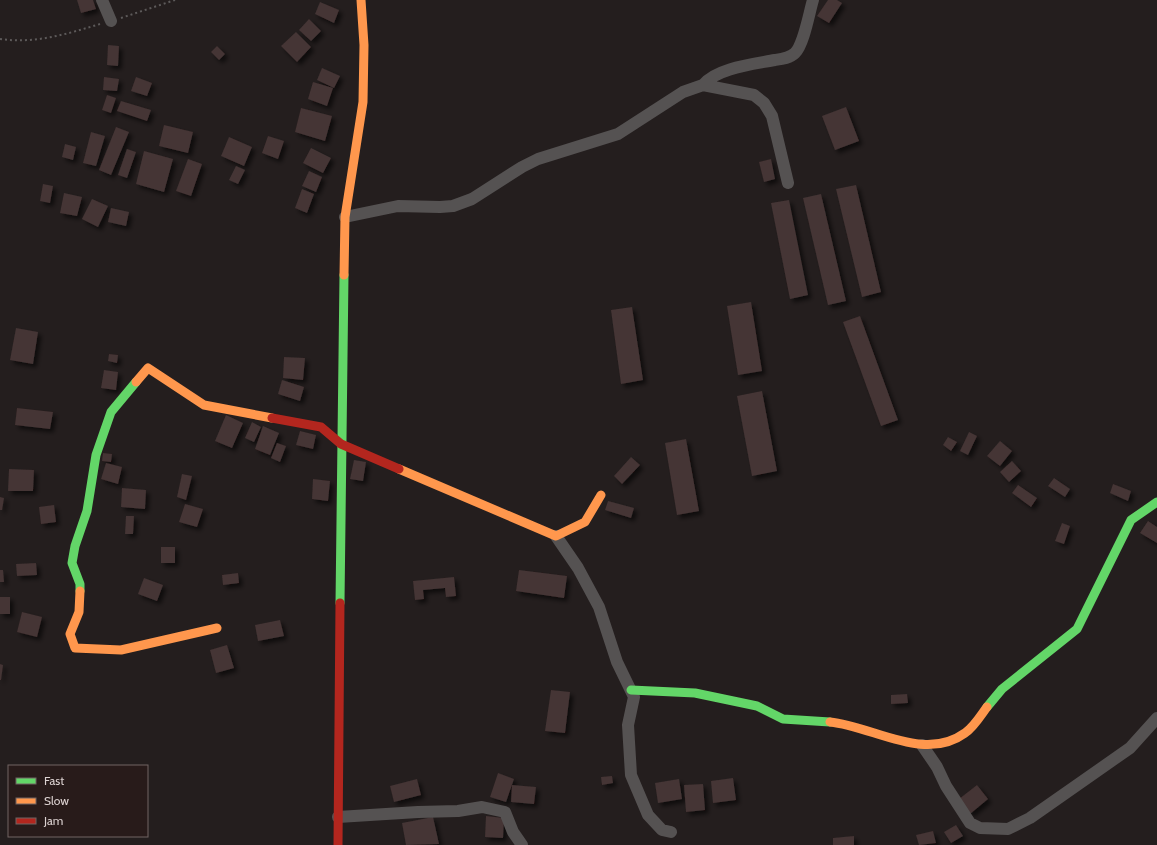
<svg xmlns="http://www.w3.org/2000/svg" width="1157" height="845" font-family="Cabin,sans-serif">
  <defs>
    <filter id="shadow"><feDropShadow dx="3.5" dy="3.5" stdDeviation="2" flood-color="#0009"/></filter>
  </defs>
  <rect width="100%" height="100%" fill="#241e1e"/>
  <!-- building -->
  <path fill="#443434" filter="url(#shadow)" d="M77,0H93L96,9L81,13Z
    M828,0H837L842,3L829,23L817,16Z
    M320,2L339,10L334,23L315,14Z
    M309,19L321,31L311,41L299,30Z
    M296,32L311,47L297,62L281,46Z
    M108,45L119,46L118,66L107,65Z
    M217,46L225,54L219,60L211,52Z
    M322,68L340,76L334,88L317,80Z
    M104,77L119,79L117,91L103,90Z
    M136,77L152,83L147,96L131,91Z
    M313,82L333,88L327,106L308,99Z
    M107,95L116,98L111,113L102,110Z
    M121,101L151,110L147,121L117,111Z
    M846,107L859,141L835,150L822,116Z
    M301,108L332,116L325,141L295,132Z
    M164,125L193,132L188,153L159,146Z
    M116,127L129,132L111,175L99,170Z
    M91,132L105,136L96,166L83,163Z
    M268,136L284,141L278,159L262,153Z
    M229,137L252,147L244,166L221,156Z
    M65,144L76,147L73,160L62,157Z
    M311,148L331,158L323,173L303,163Z
    M127,149L136,152L127,178L118,175Z
    M144,151L173,159L164,192L136,184Z
    M188,159L202,164L191,196L176,191Z
    M771,159L775,179L764,182L759,162Z
    M236,166L245,170L238,184L229,180Z
    M309,171L322,177L316,192L302,186Z
    M43,184L53,186L50,203L40,201Z
    M856,185L881,292L862,297L836,189Z
    M302,189L314,194L307,213L295,208Z
    M64,193L82,197L77,216L60,213Z
    M821,194L846,301L828,305L803,198Z
    M92,199L108,206L98,227L82,219Z
    M789,200L808,295L790,299L771,203Z
    M111,208L129,212L126,226L108,222Z
    M751,302L762,371L738,375L727,306Z
    M632,307L643,380L621,384L611,310Z
    M860,316L898,420L881,426L843,322Z
    M16,328L38,332L33,364L10,360Z
    M109,354L118,355L117,363L108,361Z
    M284,357L305,358L303,380L283,378Z
    M104,370L118,372L116,390L101,388Z
    M282,380L304,387L300,401L278,394Z
    M762,391L777,471L752,476L737,396Z
    M17,408L53,412L50,429L15,425Z
    M226,415L243,423L232,448L215,441Z
    M252,422L261,427L254,442L245,438Z
    M263,426L279,433L270,455L255,449Z
    M300,431L316,435L313,449L296,445Z
    M969,432L977,436L968,455L960,451Z
    M948,437L957,442L951,451L943,445Z
    M686,439L699,511L677,515L665,443Z
    M1000,441L1012,451L1000,466L987,456Z
    M277,443L286,446L280,462L271,458Z
    M103,453L112,454L111,462L102,461Z
    M631,457L640,465L622,484L614,476Z
    M354,460L366,462L363,481L350,479Z
    M1012,461L1021,471L1009,482L1000,472Z
    M106,463L122,467L118,484L101,479Z
    M9,469L34,470L33,491H8Z
    M182,474L192,476L186,500L177,497Z
    M1054,478L1070,489L1065,497L1048,486Z
    M313,479L330,481L328,501L312,499Z
    M1113,484L1131,491L1128,501L1110,493Z
    M1018,485L1037,498L1031,507L1012,493Z
    M122,488L146,490L145,509L121,507Z
    M0,497L4,498L2,510H0Z
    M608,501L634,508L631,518L605,510Z
    M185,504L203,509L197,527L179,522Z
    M54,505L56,522L41,524L39,507Z
    M126,516H134L133,534H125Z
    M1148,521L1157,527V543L1140,533Z
    M1062,523L1070,526L1064,544L1055,541Z
    M161,547H175V563H161Z
    M36,563L37,575L17,576L16,564Z
    M0,570H3L4,582H0Z
    M519,570L567,576L564,598L516,591Z
    M238,573L239,583L223,585L222,575Z
    M454,577L456,596L446,597L445,588L423,590L424,599L415,600L413,581Z
    M144,578L163,585L157,601L138,594Z
    M0,597H10V614H0Z
    M22,612L42,617L37,637L17,632Z
    M280,620L284,636L258,641L255,625Z
    M227,645L234,668L216,673L210,650Z
    M0,664L3,665L1,680H0Z
    M551,690L570,692L565,733L545,731Z
    M907,694L908,703L891,704V695Z
    M498,773L514,779L506,802L490,797Z
    M612,776L613,783L602,785L601,777Z
    M733,778L736,800L713,803L711,781Z
    M417,779L421,795L394,802L390,786Z
    M679,779L682,799L658,803L655,783Z
    M703,784L705,810L686,812L684,785Z
    M512,785L536,787L534,804L511,802Z
    M977,785L988,799L970,814L959,799Z
    M486,816L504,818L503,838L485,837Z
    M433,817L439,844L406,845L402,823Z
    M956,825L963,836L951,843L944,832Z
    M933,831L936,843L919,845L916,835Z
    M854,836V845H833V838Z"/>
  <g fill="none" stroke-linecap="round" stroke-linejoin="round">
    <!-- path -->
    <path stroke="#5d5a5a" stroke-width="2" stroke-dasharray="2 3" stroke-linecap="butt" d="M121,18L175,0
      M0,39C35,44 67,34 100,24"/>
    <!-- street -->
    <path stroke="#555252" stroke-width="12" d="M102,0L111,21
      M703,85C716,68 755,64 775,60C782,59 790,58 795,53C804,44 809,13 813,0
      M345,217L398,206L440,207L453,206L472,199L522,167L538,159L618,134L683,92L703,85L754,95L764,103L772,116L788,183
      M556,536L578,568L599,607L617,662L634,697L628,725L631,775L648,815L662,830L671,832
      M922,745L937,767L946,786L970,823L980,828L1008,829L1030,818L1130,748L1157,718
      M338,817L418,812L458,811L482,807L505,812L513,832L522,845"/>
    <!-- fast -->
    <path stroke="#63d668" stroke-width="9" d="M80,591V584L72,563L75,546L87,511L96,455L111,412L136,382
      M340,603L344,275
      M631,690L695,693L757,706L783,719L830,722
      M987,707L1002,689L1077,629L1131,520L1157,502"/>
    <!-- slow -->
    <path stroke="#ff974d" stroke-width="9" d="M344,275L345,217L363,102L364,45L361,0
      M136,382L148,368L204,405L272,418
      M399,469L556,536L585,522L601,495
      M80,591L79,612L70,634L75,648L121,650L217,628
      M830,722C873,726 924,763 965,733C974,727 981,715 987,707"/>
    <!-- jam -->
    <path stroke="#b3261e" stroke-width="9" d="M272,418L321,427L341,444L399,469
      M338,845L340,603"/>
  </g>
  <!-- legend -->
  <rect x="8" y="765" width="140" height="72" fill="#281b1a" stroke="#706463"/>
  <rect x="16" y="778" width="20" height="6" fill="#63d668" stroke="#706463"/>
  <text x="44" y="785" font-size="12" fill="#dcd2d1">Fast</text>
  <rect x="16" y="798" width="20" height="6" fill="#ff974d" stroke="#706463"/>
  <text x="44" y="805" font-size="12" fill="#dcd2d1">Slow</text>
  <rect x="16" y="818" width="20" height="6" fill="#b3261e" stroke="#706463"/>
  <text x="44" y="825" font-size="12" fill="#dcd2d1">Jam</text>
</svg>
